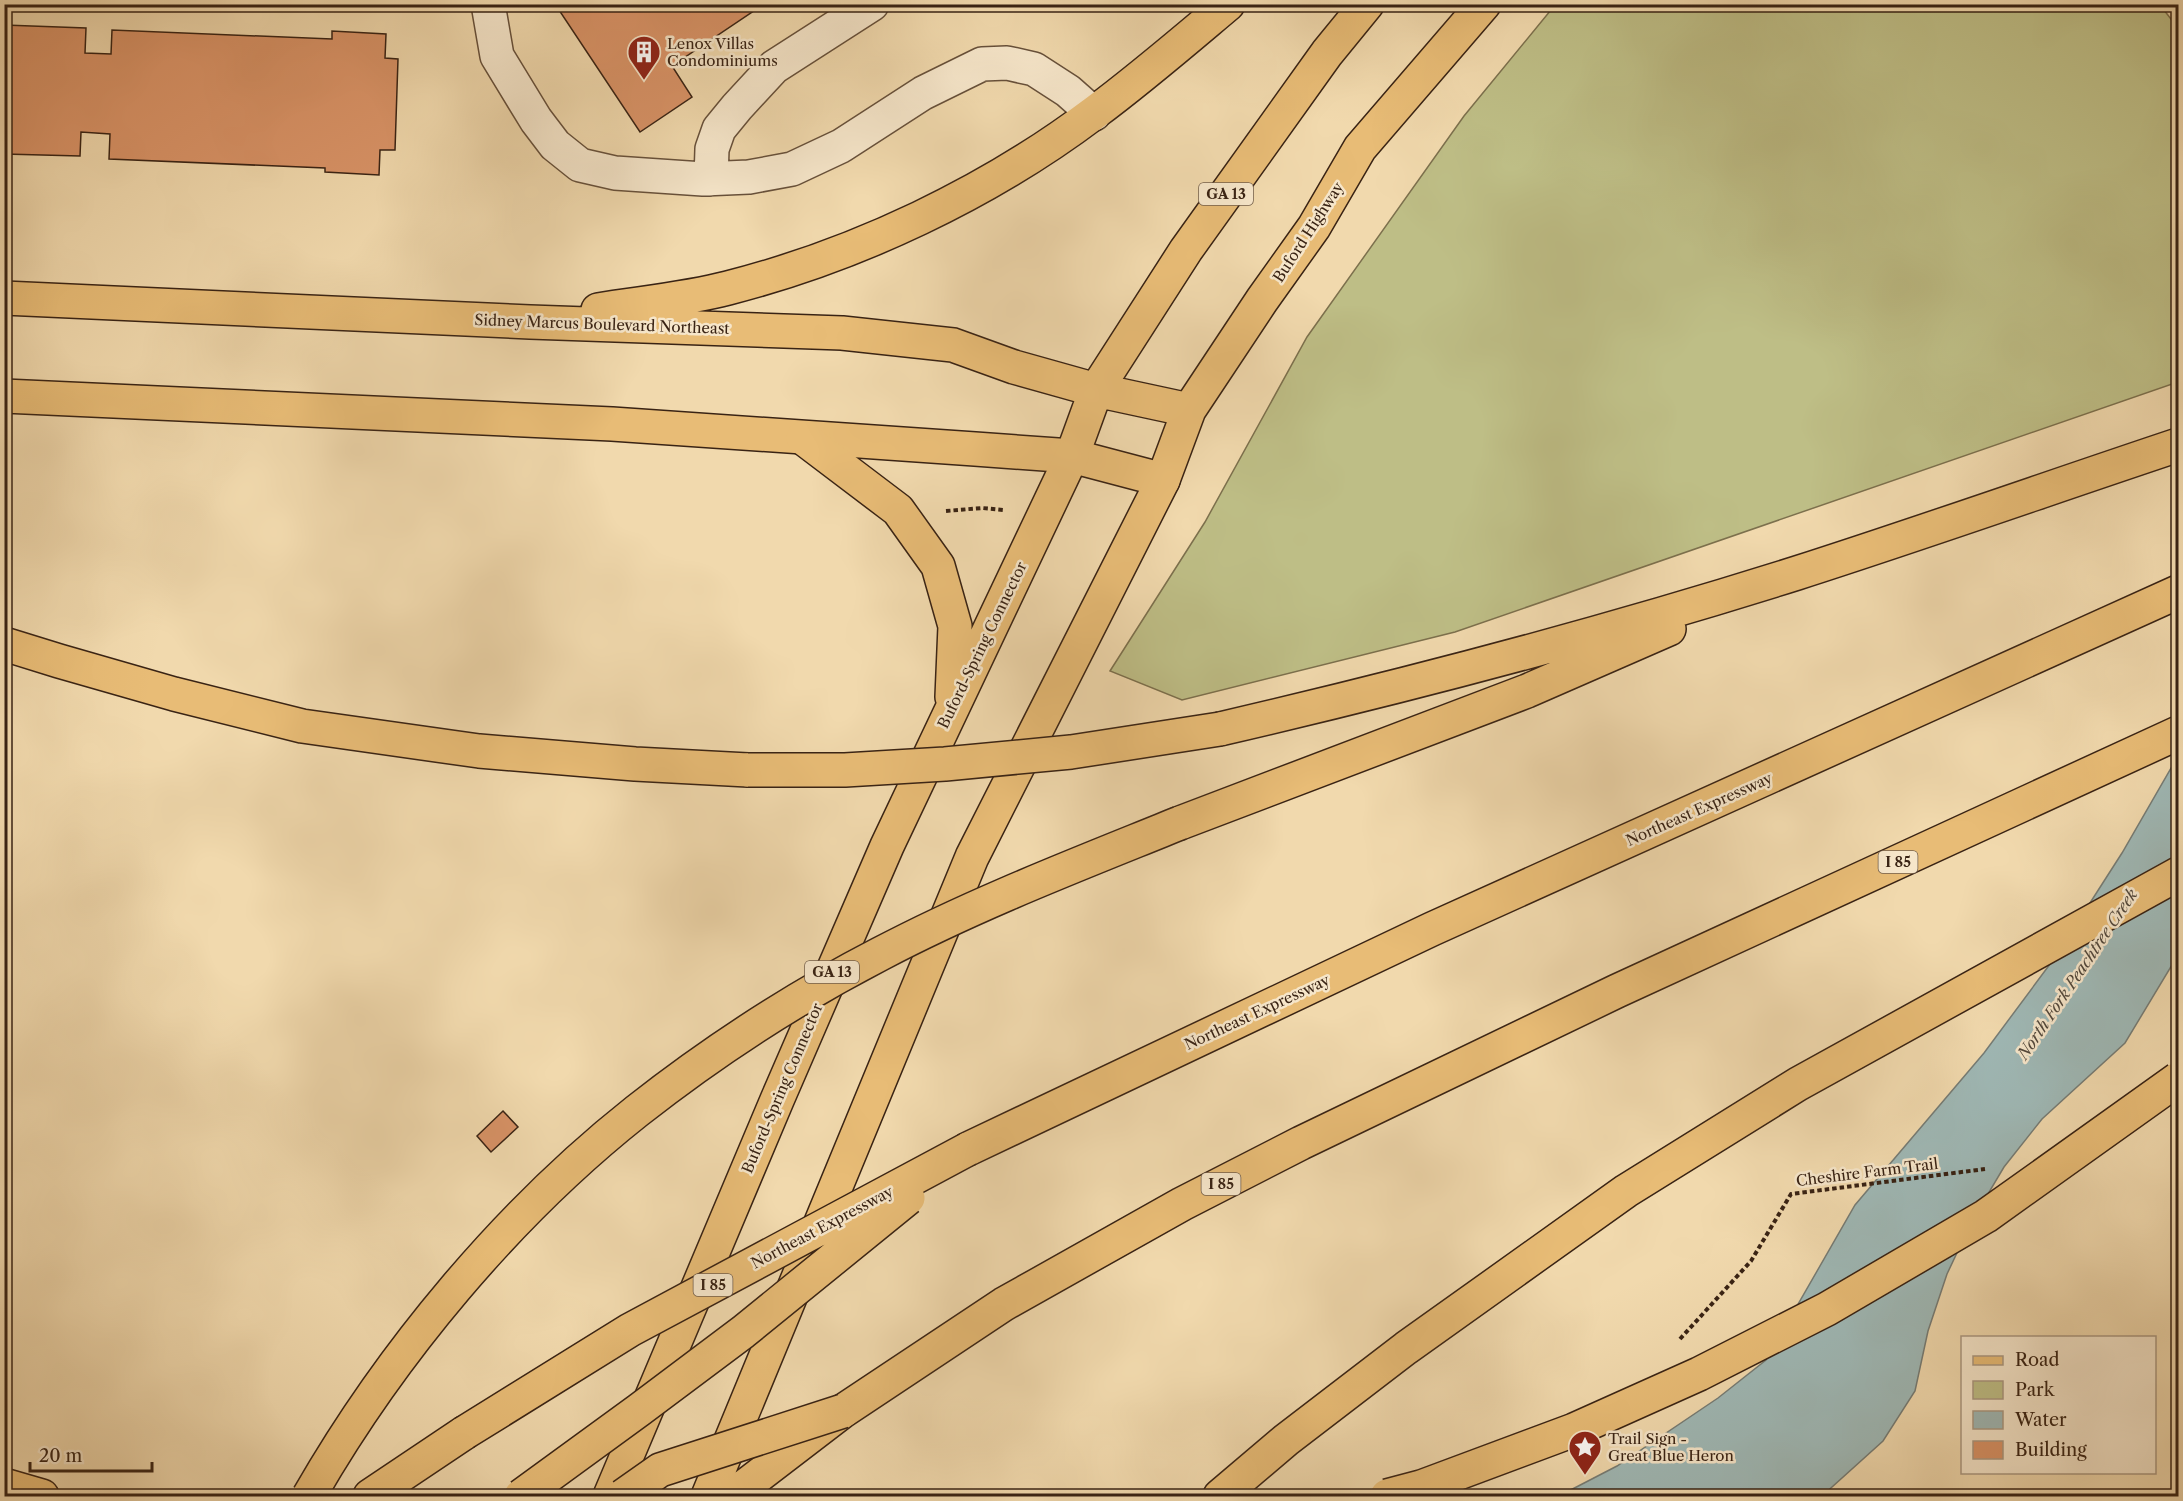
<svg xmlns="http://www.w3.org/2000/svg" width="2183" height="1501" font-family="'Libre Caslon Text',serif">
  <rect width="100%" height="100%" fill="#f1d9ad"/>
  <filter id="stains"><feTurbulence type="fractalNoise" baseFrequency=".00333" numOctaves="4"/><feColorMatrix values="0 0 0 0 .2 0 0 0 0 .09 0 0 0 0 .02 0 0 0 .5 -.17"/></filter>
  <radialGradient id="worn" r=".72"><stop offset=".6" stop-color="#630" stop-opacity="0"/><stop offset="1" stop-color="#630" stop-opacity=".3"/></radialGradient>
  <!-- green -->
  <path fill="#bebe86" stroke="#7c704d" stroke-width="1.5" d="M2160,5L2178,28V382L1455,632L1182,700L1110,671L1205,522L1307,337L1464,116L1555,5Z"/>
  <!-- water -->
  <path fill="#9fb8b5" stroke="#767c75" stroke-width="1.5" d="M2178,756V955L2125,1043L2042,1119L2004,1167L1973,1219L1947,1274L1928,1331L1915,1391L1883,1441L1822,1496H1559L1617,1466L1718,1398L1766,1360L1855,1205L1984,1053L2056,956L2122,853Z"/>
  <!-- building -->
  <path fill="#d99367" stroke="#392314" stroke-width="1.5" d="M555,4H764L672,66L692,97L640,132Z
    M4,25L86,28L85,53L111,54L112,30L332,39V31L386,34L385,58L398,59L395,150H380L379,175L325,172V168L109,159L110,134L81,132L80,156L4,154Z
    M503,1111L518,1127L491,1152L477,1136Z"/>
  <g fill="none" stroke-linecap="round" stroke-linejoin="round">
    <!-- minor casing -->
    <g stroke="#67503a" stroke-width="36">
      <path id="minor" d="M488,4L497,56L536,120L555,145L580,165L615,173L703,179L749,177L792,169L841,146L923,93L982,64L1007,63L1034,69L1068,91L1094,114
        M711,179L712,149L719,129L737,107L774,67L872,4"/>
    </g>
    <!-- major casing -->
    <g stroke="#392314" stroke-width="36">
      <path id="major" d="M4,298L530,322L842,333L953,345L1014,367L1096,390L1189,410
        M598,310C641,303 686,299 728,288C857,255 988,193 1094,113C1140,79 1184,41 1228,4
        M4,396L612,424L975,449L1072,456L1163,480L1189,410L1262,300L1314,227L1360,148L1484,4
        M1072,456L1096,390L1186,250L1327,53L1367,4"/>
    </g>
    <!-- highway casing -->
    <g stroke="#392314" stroke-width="36">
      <path id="highway" d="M803,438L898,510L938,566L955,626L952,697
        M4,644L59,661L174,694L302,726L479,751L635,764L748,770
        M1220,729C1414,684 1607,633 1797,573C1925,532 2052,487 2178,445
        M1180,823L1527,691L1669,629
        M968,1149L1432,929L2178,592
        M4,1485L42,1496
        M370,1496L464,1433
        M610,1496L777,1100L887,846L1072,456
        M708,1496L972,857L1163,480
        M732,1496L843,1411L1004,1304L1182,1204L1301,1143L1617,991L2178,733
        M1220,1496L1286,1440L1406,1348L1626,1191L1798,1084L2178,874"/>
    </g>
    <!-- path -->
    <path stroke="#392314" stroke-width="4" stroke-dasharray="4.5 3" stroke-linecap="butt" d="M946,511L982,508L1004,510
      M1680,1339L1751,1261L1791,1194L1985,1169"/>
    <!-- minor -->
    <use href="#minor" stroke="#f6e6ca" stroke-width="33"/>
    <!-- major -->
    <use href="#major" stroke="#e8bc76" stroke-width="33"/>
    <!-- highway -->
    <use href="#highway" stroke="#e8bc76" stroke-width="33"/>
    <!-- highway-bridge casing -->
    <g stroke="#392314" stroke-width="36" stroke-linecap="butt">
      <path id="highway-bridge" d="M748,770H845L945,764L1071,752L1220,729
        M464,1433L630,1330L968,1149
        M309,1496C391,1353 508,1213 637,1111C712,1052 795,998 880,954C977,903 1079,864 1180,823
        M521,1496L639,1410L743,1332L908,1198
        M623,1496L660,1470L843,1411
        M1387,1496L1421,1487L1574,1430L1699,1374L1827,1309L1986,1216L2178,1079"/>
    </g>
    <!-- highway-bridge -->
    <use href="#highway-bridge" stroke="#e8bc76" stroke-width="33"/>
  </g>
  <!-- icons -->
  <defs>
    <g id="building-pin" transform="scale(1.725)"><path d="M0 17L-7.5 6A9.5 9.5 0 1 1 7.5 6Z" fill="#8f2418" stroke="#f6e6ca"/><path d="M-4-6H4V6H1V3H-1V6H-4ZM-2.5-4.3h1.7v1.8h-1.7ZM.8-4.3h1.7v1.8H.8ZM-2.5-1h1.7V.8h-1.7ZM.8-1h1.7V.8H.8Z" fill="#fff"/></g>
    <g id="sight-pin" transform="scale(1.725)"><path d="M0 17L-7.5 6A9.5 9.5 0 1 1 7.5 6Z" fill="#8f2418" stroke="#f6e6ca"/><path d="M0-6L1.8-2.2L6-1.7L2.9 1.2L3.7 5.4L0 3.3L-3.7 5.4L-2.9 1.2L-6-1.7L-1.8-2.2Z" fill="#fff"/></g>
  </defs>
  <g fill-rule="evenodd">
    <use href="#building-pin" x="644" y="52"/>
    <use href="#sight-pin" x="1585" y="1447"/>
  </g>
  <g text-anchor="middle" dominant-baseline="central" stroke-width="5" stroke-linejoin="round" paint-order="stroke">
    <!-- shield labels -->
    <g fill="#f6e6ca" stroke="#725e4b" stroke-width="1.5">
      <rect x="1199" y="183" width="54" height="22" rx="4.5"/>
      <rect x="1878.5" y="851" width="39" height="22" rx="4.5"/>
      <rect x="805" y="961" width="54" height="22" rx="4.5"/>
      <rect x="1201.5" y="1173" width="39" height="22" rx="4.5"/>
      <rect x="693.5" y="1274" width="39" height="22" rx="4.5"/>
    </g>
    <g font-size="14" font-weight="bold" fill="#392314">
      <text x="1226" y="194">GA 13</text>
      <text x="1898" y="862">I 85</text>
      <text x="832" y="972">GA 13</text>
      <text x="1221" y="1184">I 85</text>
      <text x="713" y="1285">I 85</text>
    </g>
    <!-- poi labels -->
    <g font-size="15" fill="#392314" stroke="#f6e6ca" text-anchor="start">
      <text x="667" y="43">Lenox Villas<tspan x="667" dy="17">Condominiums</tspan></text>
      <text x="1608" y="1438">Trail Sign -<tspan x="1608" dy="17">Great Blue Heron</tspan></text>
    </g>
    <!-- street labels -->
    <g font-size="15" fill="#392314" stroke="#f6e6ca">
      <text transform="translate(1308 232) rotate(-57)">Buford Highway</text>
      <text transform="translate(602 324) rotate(2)">Sidney Marcus Boulevard Northeast</text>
      <text transform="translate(982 645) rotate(-64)">Buford-Spring Connector</text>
      <text transform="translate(1699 809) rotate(-24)">Northeast Expressway</text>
      <text transform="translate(1257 1012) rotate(-25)">Northeast Expressway</text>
      <text transform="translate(782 1088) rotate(-67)">Buford-Spring Connector</text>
      <text transform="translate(1867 1172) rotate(-7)">Cheshire Farm Trail</text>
      <text transform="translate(822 1227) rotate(-28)">Northeast Expressway</text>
    </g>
    <!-- water labels -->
    <g font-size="16" font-style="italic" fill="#52483c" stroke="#f6e6ca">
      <text transform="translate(2077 974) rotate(-56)">North Fork Peachtree Creek</text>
    </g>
  </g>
  <!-- margin -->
  <rect width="2183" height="1501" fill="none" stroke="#f1d9ad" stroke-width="24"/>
  <rect x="6" y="6" width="2171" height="1489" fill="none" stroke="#392314" stroke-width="3"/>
  <rect x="12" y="12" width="2159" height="1477" fill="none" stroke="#392314" stroke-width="1.5"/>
  <!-- legend -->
  <rect x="1961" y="1336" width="195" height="138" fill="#f6e6ca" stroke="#aa9881" stroke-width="1.5"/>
  <rect x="1973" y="1356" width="30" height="9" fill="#e8bc76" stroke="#aa9881" stroke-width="1.5"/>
  <text x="2015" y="1366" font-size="18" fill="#392314">Road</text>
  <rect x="1973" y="1381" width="30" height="18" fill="#bebe86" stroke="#aa9881" stroke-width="1.5"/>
  <text x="2015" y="1396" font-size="18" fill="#392314">Park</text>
  <rect x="1973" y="1411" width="30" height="18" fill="#9fb8b5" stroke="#aa9881" stroke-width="1.5"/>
  <text x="2015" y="1426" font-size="18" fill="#392314">Water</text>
  <rect x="1973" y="1441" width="30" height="18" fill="#d99367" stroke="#aa9881" stroke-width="1.5"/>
  <text x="2015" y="1456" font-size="18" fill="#392314">Building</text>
  <!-- scale -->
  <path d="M30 1462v9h122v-9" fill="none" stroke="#392314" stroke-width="3"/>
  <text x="39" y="1462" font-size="18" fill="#392314" stroke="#f6e6ca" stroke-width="4.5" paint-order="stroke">20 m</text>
  <rect width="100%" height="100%" filter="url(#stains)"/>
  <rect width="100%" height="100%" fill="url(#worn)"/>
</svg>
